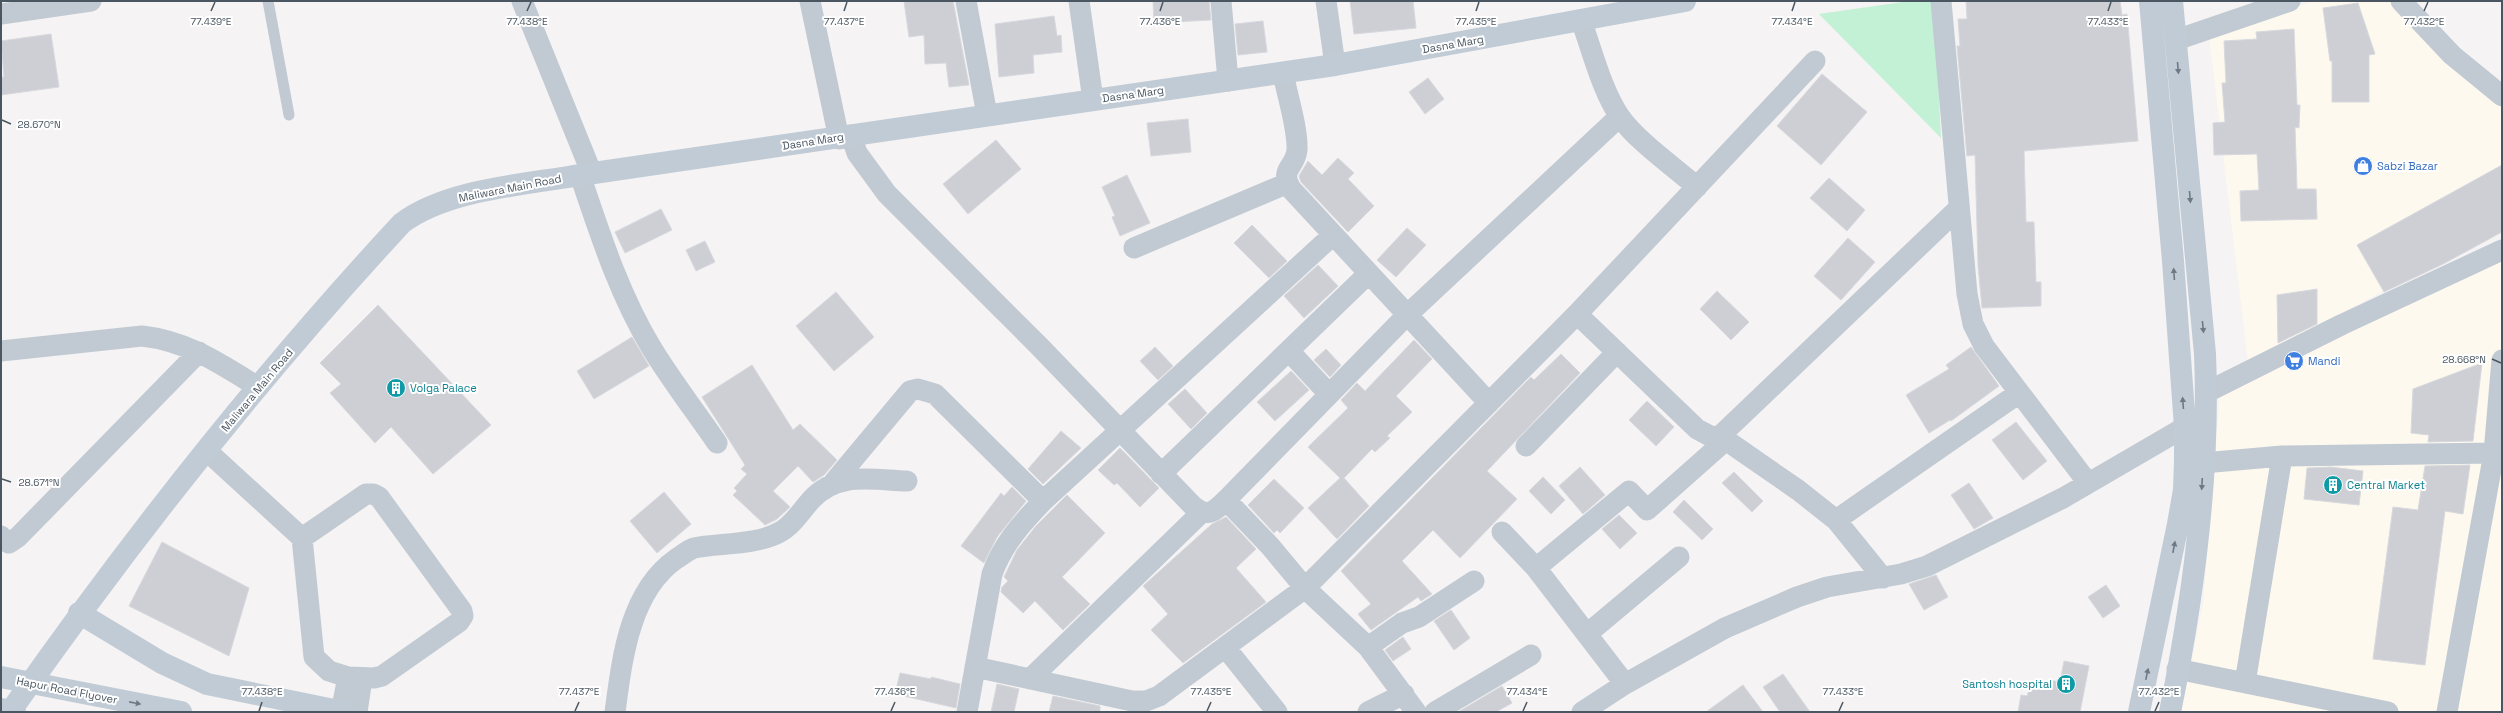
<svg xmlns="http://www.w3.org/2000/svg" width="2503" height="713" font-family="'Space Grotesk',sans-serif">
  <rect width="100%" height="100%" fill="#f5f3f3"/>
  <!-- commercial -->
  <path fill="#fdf9ef" d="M2314,1H2394L2502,104V228L2248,363L2209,35Z
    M2502,260V712H2181L2203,604L2220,392Z"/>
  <!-- green -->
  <path fill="#c3f1d5" d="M1910,1H1934L1941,138L1819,14Z"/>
  <!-- building -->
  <path fill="#cdcfd5" stroke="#d7d9de" d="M904,1H953L969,85L949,87L946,63L925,64L924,35L909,37Z
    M1153,1H1209L1211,20L1154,23Z
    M1350,1H1413L1416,28L1354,34Z
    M1966,1H2120L2122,15L2127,14L2138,141L2024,151L2026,222H2034L2036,282H2041V306L1982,308L1978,265L1975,155L1967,156L1957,46H1960L1958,19H1967Z
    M2358,3L2375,54L2369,55V102H2332V61H2330L2323,8Z
    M1054,16L1057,36L1061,35L1062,52L1033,55L1034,73L999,77L995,24Z
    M1263,21L1267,52L1238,55L1235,24Z
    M2294,29L2297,105H2300L2299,128L2295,127L2297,189H2316L2317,219L2241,221L2240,191L2259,190L2257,154L2214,155L2213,123L2225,122L2222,83H2226L2224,41L2257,39L2256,32Z
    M51,34L59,87L1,95V77H4L1,41Z
    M1822,74L1867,112L1821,165L1777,126Z
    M1428,78L1444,99L1425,114L1409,92Z
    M1188,119L1191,152L1151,156L1147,123Z
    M996,140L1021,169L968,214L943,184Z
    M1338,158L1354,173L1348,179L1374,206L1348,232L1301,182L1299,176L1308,161L1322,175Z
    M2502,165V232L2445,263L2384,292L2357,245Z
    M1127,175L1150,223L1120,236L1112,217L1115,216L1102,187Z
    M1829,178L1865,210L1847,231L1810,198Z
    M661,209L672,230L625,253L615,232Z
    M1252,225L1287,261L1269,278L1234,243Z
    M1407,228L1426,245L1396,277L1377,260Z
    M1848,238L1875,262L1841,300L1814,276Z
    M705,241L715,262L696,271L686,250Z
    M1318,265L1338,286L1304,318L1284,296Z
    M2317,289V324L2278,343L2277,295Z
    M1717,291L1749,322L1731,340L1700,309Z
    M836,292L874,337L834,371L796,326Z
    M378,305L491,425L433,474L391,427L375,443L330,393L341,384L320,363Z
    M632,337L649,366L594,399L577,371Z
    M1414,340L1432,359L1396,396L1412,412L1387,436L1390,438L1375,452L1372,449L1344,478L1369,506L1337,539L1308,508L1340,478L1308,447L1348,408L1341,400L1357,383L1365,391Z
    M1155,347L1173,366L1158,380L1140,361Z
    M1971,347L1999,386L1951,421L1950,420L1929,433L1906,395L1949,369L1946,365Z
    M1326,349L1341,365L1330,377L1314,360Z
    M1561,354L1580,373L1487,471L1517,499L1460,558L1433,530L1402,561L1432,594L1421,601L1418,597L1371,630L1358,614L1371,604L1341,571L1531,377L1534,380Z
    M2482,363L2473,441L2428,442L2429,435L2411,433L2413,389Z
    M752,365L793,430L800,424L837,460L824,475L813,482L798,466L773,491L790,507L777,519L765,525L733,495L737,491L734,488L747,474L741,469L745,465L702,397Z
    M1291,371L1309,390L1275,421L1257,402Z
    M1185,389L1207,413L1191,429L1168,404Z
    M1647,401L1674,427L1656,446L1629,420Z
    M2016,422L2047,461L2023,480L1992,440Z
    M1061,431L1081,448L1043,484L1028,469Z
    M1120,448L1159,488L1140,507L1117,483L1114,485L1098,470Z
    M2470,465L2463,514L2445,511L2425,665L2373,659L2393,507L2418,510L2425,466Z
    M1580,467L1605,495L1583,514L1559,486Z
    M2331,467L2363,471L2359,505L2304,499L2307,468Z
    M1734,472L1763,501L1752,512L1722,483Z
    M1543,477L1565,500L1551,514L1529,491Z
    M1274,479L1304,508L1280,533L1277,530L1274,533L1248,505Z
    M1969,483L1993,518L1974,529L1951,495Z
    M1012,487L1026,501L997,537L984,563L961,546L1001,493L1004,496Z
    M664,492L691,524L657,553L630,521Z
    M1067,495L1105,533L1062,577L1090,604L1063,630L1035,601L1023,613L1001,592L1002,587L1008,581L1004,577L1017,550L1036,526Z
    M1684,500L1713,529L1702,540L1673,512Z
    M1619,515L1637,533L1620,549L1602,529Z
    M1226,517L1256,549L1236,568L1266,602L1183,663L1151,630L1168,614L1143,586L1212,524Z
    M162,542L249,588L229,656L129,606Z
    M1936,575L1948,597L1924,610L1909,584Z
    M2106,585L2120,606L2103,618L2088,597Z
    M1451,610L1470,638L1454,650L1434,621Z
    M1403,637L1411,649L1393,661L1385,650Z
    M2064,661L2089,666L2080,712H2018L2021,695L2027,696L2030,687L2047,690L2049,680L2060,682Z
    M900,673L931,679V677L960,684L956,708L895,694Z
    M1783,674L1810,712H1780L1763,687Z
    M997,684L1019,689L1014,712H991Z
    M1743,685L1763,712H1706Z
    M1502,686L1512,703L1496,712H1458Z
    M1053,696L1100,706V712H1049Z"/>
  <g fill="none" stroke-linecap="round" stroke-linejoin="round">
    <!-- lane -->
    <path stroke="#c1cad2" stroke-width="11" d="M268,1L289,115"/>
    <!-- street -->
    <path stroke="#c1cad2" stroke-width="21" d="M522,1L592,174
      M810,1L839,139
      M966,1L987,115
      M1079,1L1093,100
      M1221,1L1228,81
      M1326,1L1335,65
      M1941,1L1967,294L1973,324L1984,346L2088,483
      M2401,1L2452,55L2502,96
      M1,14L91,1
      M1581,20C1592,50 1602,91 1620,117C1638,142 1673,166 1697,187
      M2176,40L2290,1
      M1283,73C1287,95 1298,128 1297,150C1295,169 1279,168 1291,189L1489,403
      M851,135L857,153L887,194L1041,348L1193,506C1208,518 1214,512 1226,500L1270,546L1305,588L1368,647L1416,712
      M580,175C600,234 619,294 651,347C671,380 695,411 717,443
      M1134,248L1288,183
      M1577,314L1697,429L1712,437L1720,436L1959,208
      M1,351L142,336C187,341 219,363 258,387
      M1289,351L1329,394
      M2207,392L2341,325L2502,250
      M1720,436L1798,490L1836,520L1883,578
      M1526,446L1617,352
      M207,451L302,538L314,657L329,671L348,677L374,678L382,676L459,622L463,616L462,611L379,497L373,494H366L302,538
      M2203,463L2282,456L2494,453
      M1161,474L1368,274
      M834,482L910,391L918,389L935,394L1043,501
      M1226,500L1406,316L1619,117
      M1836,520L2019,393
      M1502,532L1536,568
      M1,536L3,540L9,543L18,537L199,352
      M1587,634L1679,557
      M1225,647L1277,712
      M1368,647L1402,623L1419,617L1474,581
      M975,667L1132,701H1146L1159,696L1305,588L1577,314L1815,61
      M2177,669L2388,712
      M1030,679L1201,513
      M2245,683L2282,456
      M1625,684L1536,568L1629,491L1647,510L1726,440
      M341,712L348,677
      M357,712L362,679
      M615,712C622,660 629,592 676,559C681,556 688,550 694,548C719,543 757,545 780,532C792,526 802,510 811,500C837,471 872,480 907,481
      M967,712L992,574C1003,544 1021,524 1043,501L1333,235
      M1368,712L1404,694
      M1435,712L1531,655
      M1582,712L1625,684L1725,628L1797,597L1827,587L1901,574L1927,566L2063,498L2185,427
      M2447,712L2494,453L2502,360"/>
    <!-- secondary -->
    <path stroke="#c1cbd6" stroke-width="22" d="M79,613L162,663L207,684L344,712
      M10,712C129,542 260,376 402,223C448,189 524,185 580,175L1335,65L1685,1
      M2139,712L2178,524L2184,490L2185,461V427L2173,261L2150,1
      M2170,712C2194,595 2210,474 2205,354L2172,1"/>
    <!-- secondary-bridge -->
    <path stroke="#c1cbd6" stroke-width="22" d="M1,677L181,712
      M1,709L15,712"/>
  </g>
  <!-- one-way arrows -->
  <defs><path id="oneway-solid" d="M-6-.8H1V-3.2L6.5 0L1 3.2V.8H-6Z"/></defs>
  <g fill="#6e7984">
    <use href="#oneway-solid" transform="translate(2178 68) rotate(85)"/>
    <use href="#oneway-solid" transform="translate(2190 197) rotate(85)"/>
    <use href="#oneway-solid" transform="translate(2174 274) rotate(-94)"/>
    <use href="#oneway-solid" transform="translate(2203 327) rotate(84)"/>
    <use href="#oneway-solid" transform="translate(2183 403) rotate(-94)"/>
    <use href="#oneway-solid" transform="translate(2202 484) rotate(93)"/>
    <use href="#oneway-solid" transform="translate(2174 547) rotate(-79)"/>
    <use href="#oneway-solid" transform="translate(2147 674) rotate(-78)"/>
    <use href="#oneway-solid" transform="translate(135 703) rotate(11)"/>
  </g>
  <!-- ticks -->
  <path fill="none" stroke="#4a5661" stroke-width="1.5" d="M211,11L215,2M527,11L531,2M844,11L847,2M1160,11L1163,2M1476,11L1479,2M1792,11L1795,2M2108,11L2111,2M2424,11L2428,2M2,120L11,124M2492,359L2501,363M2,479L11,482M259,711L262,702M575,711L579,702M891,711L895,702M1207,711L1211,702M1523,711L1527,702M1839,711L1843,702M2155,711L2159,702"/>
  <!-- icons -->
  <defs>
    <g id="shop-disc" transform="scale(1)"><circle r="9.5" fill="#3f7fe0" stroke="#fff"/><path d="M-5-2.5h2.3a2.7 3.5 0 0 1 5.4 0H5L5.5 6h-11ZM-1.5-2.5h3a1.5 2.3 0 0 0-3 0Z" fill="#fff"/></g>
    <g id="supermarket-disc" transform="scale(1)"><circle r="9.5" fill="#3f7fe0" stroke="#fff"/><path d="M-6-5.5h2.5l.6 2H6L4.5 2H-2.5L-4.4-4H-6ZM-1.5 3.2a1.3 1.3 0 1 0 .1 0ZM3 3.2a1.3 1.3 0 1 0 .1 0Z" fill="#fff"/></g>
    <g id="building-disc" transform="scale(1)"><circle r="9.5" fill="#0f9aa8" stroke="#fff"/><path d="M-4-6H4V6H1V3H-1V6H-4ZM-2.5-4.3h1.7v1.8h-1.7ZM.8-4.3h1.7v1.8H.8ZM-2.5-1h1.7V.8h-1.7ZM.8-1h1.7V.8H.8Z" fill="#fff"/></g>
  </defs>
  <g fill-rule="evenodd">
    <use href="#shop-disc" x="2363" y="166"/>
    <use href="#supermarket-disc" x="2294" y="361"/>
    <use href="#building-disc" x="396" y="388"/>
    <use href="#building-disc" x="2333" y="485"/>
    <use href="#building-disc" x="2066" y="684"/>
  </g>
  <g text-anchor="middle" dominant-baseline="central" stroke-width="4" stroke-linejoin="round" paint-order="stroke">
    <!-- street labels -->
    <g font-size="11" fill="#4a5661" stroke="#fff">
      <text transform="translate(1453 44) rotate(-10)">Dasna Marg</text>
      <text transform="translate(1133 94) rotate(-8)">Dasna Marg</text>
      <text transform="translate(813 141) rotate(-9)">Dasna Marg</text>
      <text transform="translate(510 188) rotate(-11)">Maliwara Main Road</text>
      <text transform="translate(257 390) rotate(-50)">Maliwara Main Road</text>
      <text transform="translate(67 690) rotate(11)">Hapur Road Flyover</text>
    </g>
    <!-- shop labels -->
    <g font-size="11" fill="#366cbe" stroke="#fff" text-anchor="start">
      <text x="2377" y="166">Sabzi Bazar</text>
      <text x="2308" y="361">Mandi</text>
    </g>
    <!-- culture labels -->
    <g font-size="11" fill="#0d838f" stroke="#fff" text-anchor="start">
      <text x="410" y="388">Volga Palace</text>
      <text x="2347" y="485">Central Market</text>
      <text x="2052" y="684" text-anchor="end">Santosh hospital</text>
    </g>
  </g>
  <g font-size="10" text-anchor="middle" fill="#4a5661" stroke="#fff" stroke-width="4" stroke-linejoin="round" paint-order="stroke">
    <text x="527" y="25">77.438°E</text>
    <text x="1160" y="25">77.436°E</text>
    <text x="1476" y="25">77.435°E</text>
    <text x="2108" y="25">77.433°E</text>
    <text x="211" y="25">77.439°E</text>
    <text x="844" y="25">77.437°E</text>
    <text x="1792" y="25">77.434°E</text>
    <text x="2424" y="25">77.432°E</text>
    <text x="39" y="128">28.670°N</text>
    <text x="2464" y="363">28.668°N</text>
    <text x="39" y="486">28.671°N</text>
    <text x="262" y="695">77.438°E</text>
    <text x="579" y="695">77.437°E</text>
    <text x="895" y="695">77.436°E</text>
    <text x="1211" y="695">77.435°E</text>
    <text x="1527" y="695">77.434°E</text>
    <text x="1843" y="695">77.433°E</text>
    <text x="2159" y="695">77.432°E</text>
  </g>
  <!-- border -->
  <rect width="2503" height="713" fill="none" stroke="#4a5661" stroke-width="4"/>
</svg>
